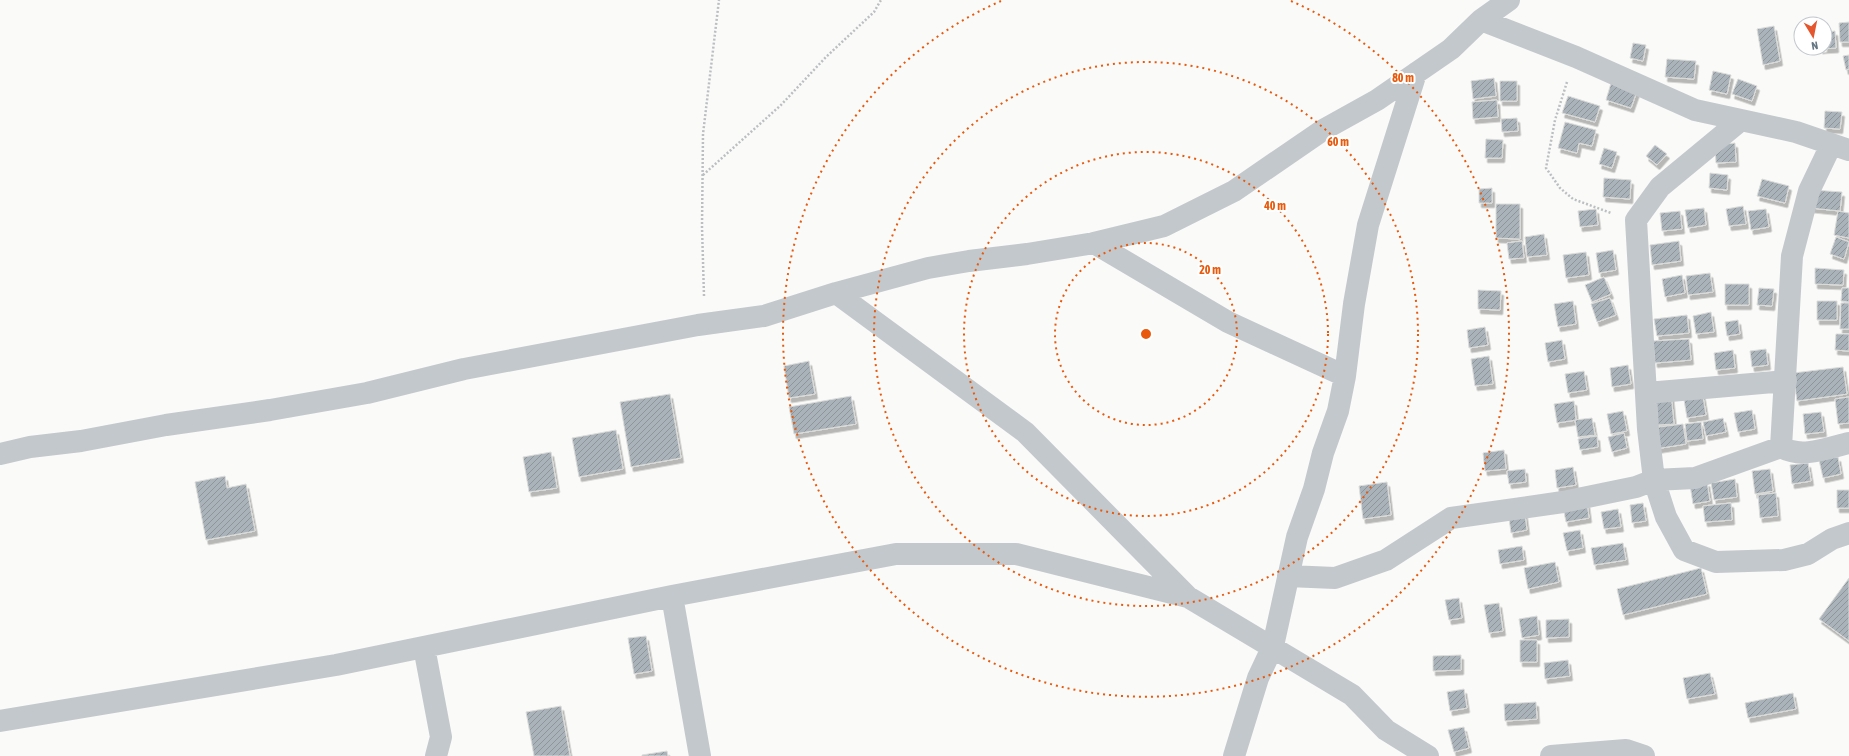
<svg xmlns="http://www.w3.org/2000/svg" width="1849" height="756" font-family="'Asap Condensed',sans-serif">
  <defs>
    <pattern id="building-hatch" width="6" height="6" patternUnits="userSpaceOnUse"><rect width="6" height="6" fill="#aab3b9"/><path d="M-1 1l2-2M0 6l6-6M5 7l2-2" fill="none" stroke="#8e969c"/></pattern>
    <filter id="shadow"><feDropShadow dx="2.5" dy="4.5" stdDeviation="0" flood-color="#0004"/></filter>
  </defs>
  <rect width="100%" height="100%" fill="#fafaf8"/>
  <!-- building -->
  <path fill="url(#building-hatch)" stroke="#dcdcda" filter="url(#shadow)" d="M1849,22V42H1840L1839,23Z
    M1774,26L1780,61L1763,65L1757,29Z
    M1835,31L1836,48L1820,49L1825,48V32Z
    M1633,43L1646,45L1643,61L1630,58Z
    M1849,55V69L1846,70L1843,56Z
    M1667,59L1696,61L1694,79L1665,77Z
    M1713,71L1731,75L1727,94L1709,90Z
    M1494,78L1496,96L1473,99L1471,81Z
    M1738,79L1757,86L1752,101L1732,94Z
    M1500,81H1517V101H1500Z
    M1611,83L1637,91L1631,108L1606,100Z
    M1568,96L1600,106L1595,122L1562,113Z
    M1497,100L1498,117L1473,119L1472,102Z
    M1825,111L1842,112L1840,129L1824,128Z
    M1517,118L1518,131L1502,132L1501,119Z
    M1565,122L1596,130L1592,146L1579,143L1577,153L1558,148Z
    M1486,139L1503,140L1502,158H1485Z
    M1735,143L1736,162L1716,163L1715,145Z
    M1655,145L1667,154L1657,165L1646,156Z
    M1604,148L1617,152L1612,168L1599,164Z
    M1710,173L1728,175L1727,190L1709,188Z
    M1604,178L1631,180L1630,199L1603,197Z
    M1762,179L1789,186L1785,203L1757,196Z
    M1492,188V203H1479V189Z
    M1813,190L1842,192L1840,211L1811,208Z
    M1496,204H1520V239L1496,238Z
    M1743,206L1746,224L1729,226L1726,209Z
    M1704,208L1706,225L1688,228L1685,210Z
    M1596,209L1598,225L1580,227L1578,211Z
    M1766,209L1769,227L1751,230L1748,211Z
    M1680,211L1682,229L1662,231L1660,213Z
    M1838,211L1849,213V238L1834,235Z
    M1544,234L1547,255L1527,257L1525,237Z
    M1836,237L1849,242L1844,259L1830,254Z
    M1522,241L1524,258L1509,259L1507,243Z
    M1679,241L1681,261L1652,265L1650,245Z
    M1613,250L1616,270L1599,273L1596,253Z
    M1586,252L1589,275L1566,278L1563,255Z
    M1815,268L1844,270L1843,285L1815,284Z
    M1710,273L1713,292L1688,295L1686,276Z
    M1682,275L1685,293L1665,297L1662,279Z
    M1604,277L1611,294L1592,302L1585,285Z
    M1725,284H1749V305H1725Z
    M1759,288L1774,289L1772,306L1757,305Z
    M1842,288H1849V302L1841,301Z
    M1478,290L1501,291L1500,310L1478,309Z
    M1610,298L1616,315L1597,322L1591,304Z
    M1573,301L1576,324L1558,327L1554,304Z
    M1817,301H1837V320H1817Z
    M1841,303H1849V329H1840Z
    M1711,312L1714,332L1696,334L1693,316Z
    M1687,315L1689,333L1657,336L1654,319Z
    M1738,320L1740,334L1727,336L1725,322Z
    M1485,327L1488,345L1469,348L1467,330Z
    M1836,334H1849V351L1835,350Z
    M1689,339L1691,360L1655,363L1653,341Z
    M1562,340L1565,359L1548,362L1545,343Z
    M1766,349L1768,365L1752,367L1750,351Z
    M1733,350L1735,368L1716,370L1714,353Z
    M1489,356L1493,384L1475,386L1471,359Z
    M809,361L815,394L789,398L784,366Z
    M1628,365L1631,384L1612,387L1610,368Z
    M1843,367L1847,394L1797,401L1793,373Z
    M1584,371L1587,390L1568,393L1565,374Z
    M1702,391L1706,415L1687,418L1683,394Z
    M670,394L681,458L631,467L620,402Z
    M1671,394L1674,424L1657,425L1655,395Z
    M851,396L856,424L794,434L789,407Z
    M1849,397V423L1838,424L1835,399Z
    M1574,401L1576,420L1557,423L1554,404Z
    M1752,410L1755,429L1738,432L1734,413Z
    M1623,411L1627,431L1611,434L1607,414Z
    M1821,412L1824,432L1805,434L1803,414Z
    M1592,418L1595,435L1578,437L1575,420Z
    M1723,418L1726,432L1706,436L1703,422Z
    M1701,422L1703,439L1687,441L1685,424Z
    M1683,424L1686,444L1655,449L1652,428Z
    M616,430L623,469L579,477L572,438Z
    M1624,433L1627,448L1612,452L1608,437Z
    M1597,436L1598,447L1580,450L1578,439Z
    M1504,450L1506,469L1485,471L1483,453Z
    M551,452L557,488L529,492L523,457Z
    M1838,457L1841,474L1823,478L1819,460Z
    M1808,463L1811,481L1792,484L1790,465Z
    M1573,467L1576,485L1557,488L1555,470Z
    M1525,469L1526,482L1509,484L1507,471Z
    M1770,469L1773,491L1755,494L1752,471Z
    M225,476L227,488L246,484L255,531L206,540L195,482Z
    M1735,479L1737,497L1714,500L1711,483Z
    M1387,482L1391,515L1363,519L1359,486Z
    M1707,482L1710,501L1693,504L1690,485Z
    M1837,490H1849V508H1837Z
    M1776,493L1778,516L1760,518L1758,495Z
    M1587,503L1589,518L1566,522L1563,507Z
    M1643,503L1646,521L1632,523L1630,505Z
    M1731,503L1732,520L1705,522L1703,506Z
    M1524,508L1527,530L1511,533L1508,511Z
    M1618,509L1621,527L1604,529L1601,512Z
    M1580,530L1583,548L1567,551L1563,533Z
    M1623,543L1626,560L1594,565L1591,548Z
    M1522,546L1524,560L1500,564L1498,550Z
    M1555,562L1559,582L1528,589L1524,568Z
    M1701,568L1707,594L1623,615L1617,589Z
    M1849,578V641L1819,619Z
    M1459,598L1462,618L1449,620L1445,600Z
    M1499,603L1503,631L1489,633L1484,605Z
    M1537,616L1539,635L1522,638L1519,619Z
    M1569,619V637L1546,638V620Z
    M646,636L652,671L634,674L628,638Z
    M1520,640H1537V662H1520Z
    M1461,655V670L1433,671V656Z
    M1568,660L1570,676L1545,679L1544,663Z
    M1710,673L1715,694L1687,699L1683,678Z
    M1464,689L1467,708L1450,711L1447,692Z
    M1793,693L1796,709L1748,718L1745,703Z
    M1536,702L1537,719L1505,721L1504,704Z
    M561,706L570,756H534L526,712Z
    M1464,727L1469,748L1454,752L1448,730Z
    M667,751L668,756H642V755Z"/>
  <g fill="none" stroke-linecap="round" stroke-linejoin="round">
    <!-- path -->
    <path stroke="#bbbfc2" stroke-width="2.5" stroke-dasharray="2 2" stroke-linecap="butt" d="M1567,82L1555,120L1546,168L1560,188L1573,199L1611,213
      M703,175L781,105L826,57L874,12L881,0
      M704,296L702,227L703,134L719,0"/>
    <!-- minor -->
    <path stroke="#c3c8cc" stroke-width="22" d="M1481,20L1576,57L1695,110L1741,120
      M1849,150L1796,132L1741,120L1660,187L1636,220L1648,429L1654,480L1666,517L1684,550L1716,562L1784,560L1808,554L1832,539L1849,533
      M1094,243L1228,322L1345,376
      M836,293L1025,432L1188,597L1352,695L1386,730L1428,756
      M1647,393L1786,381
      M1781,447L1792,256L1809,191L1831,145
      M0,454L30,447L81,441L166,425L270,410L367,393L464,369L698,325L764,316L836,293L928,268L969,261L1027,254L1094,243L1164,226L1234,191L1323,130L1377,100L1451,49L1481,20L1509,0
      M1288,576L1335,578L1386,560L1451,518L1563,502L1636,487L1654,480L1695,478L1781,447C1801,459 1828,448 1849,443
      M672,596L700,756
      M424,647L441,737L436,756
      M0,721L336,665L672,596L896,554H1016L1188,597
      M1234,756L1258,678L1273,646L1297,537L1314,489L1323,453L1338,411L1345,376L1354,304L1368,225L1416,73
      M1551,756L1626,750L1644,756"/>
  </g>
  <!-- distance rings -->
  <g fill="none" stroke="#e8590c" stroke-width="2" stroke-dasharray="2 4">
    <circle cx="1146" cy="334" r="91"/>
    <circle cx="1146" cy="334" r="182"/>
    <circle cx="1146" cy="334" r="272"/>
    <path d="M1291 1A363 363 0 1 1 1001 1"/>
  </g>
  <circle cx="1146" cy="334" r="6" fill="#e8590c" stroke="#fff" stroke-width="2"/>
  <g font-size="12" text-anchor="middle" font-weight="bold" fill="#e8590c" stroke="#fff" stroke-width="4" stroke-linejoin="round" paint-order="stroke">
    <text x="1403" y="82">80 m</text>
    <text x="1338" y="146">60 m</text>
    <text x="1275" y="210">40 m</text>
    <text x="1210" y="274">20 m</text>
  </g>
  <!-- north arrow -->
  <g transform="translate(1813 36) rotate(170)"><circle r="19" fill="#ffffff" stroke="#c1c8cd"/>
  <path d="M0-3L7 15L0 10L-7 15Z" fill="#e4572e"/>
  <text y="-6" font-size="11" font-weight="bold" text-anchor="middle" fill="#657683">N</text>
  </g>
</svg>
